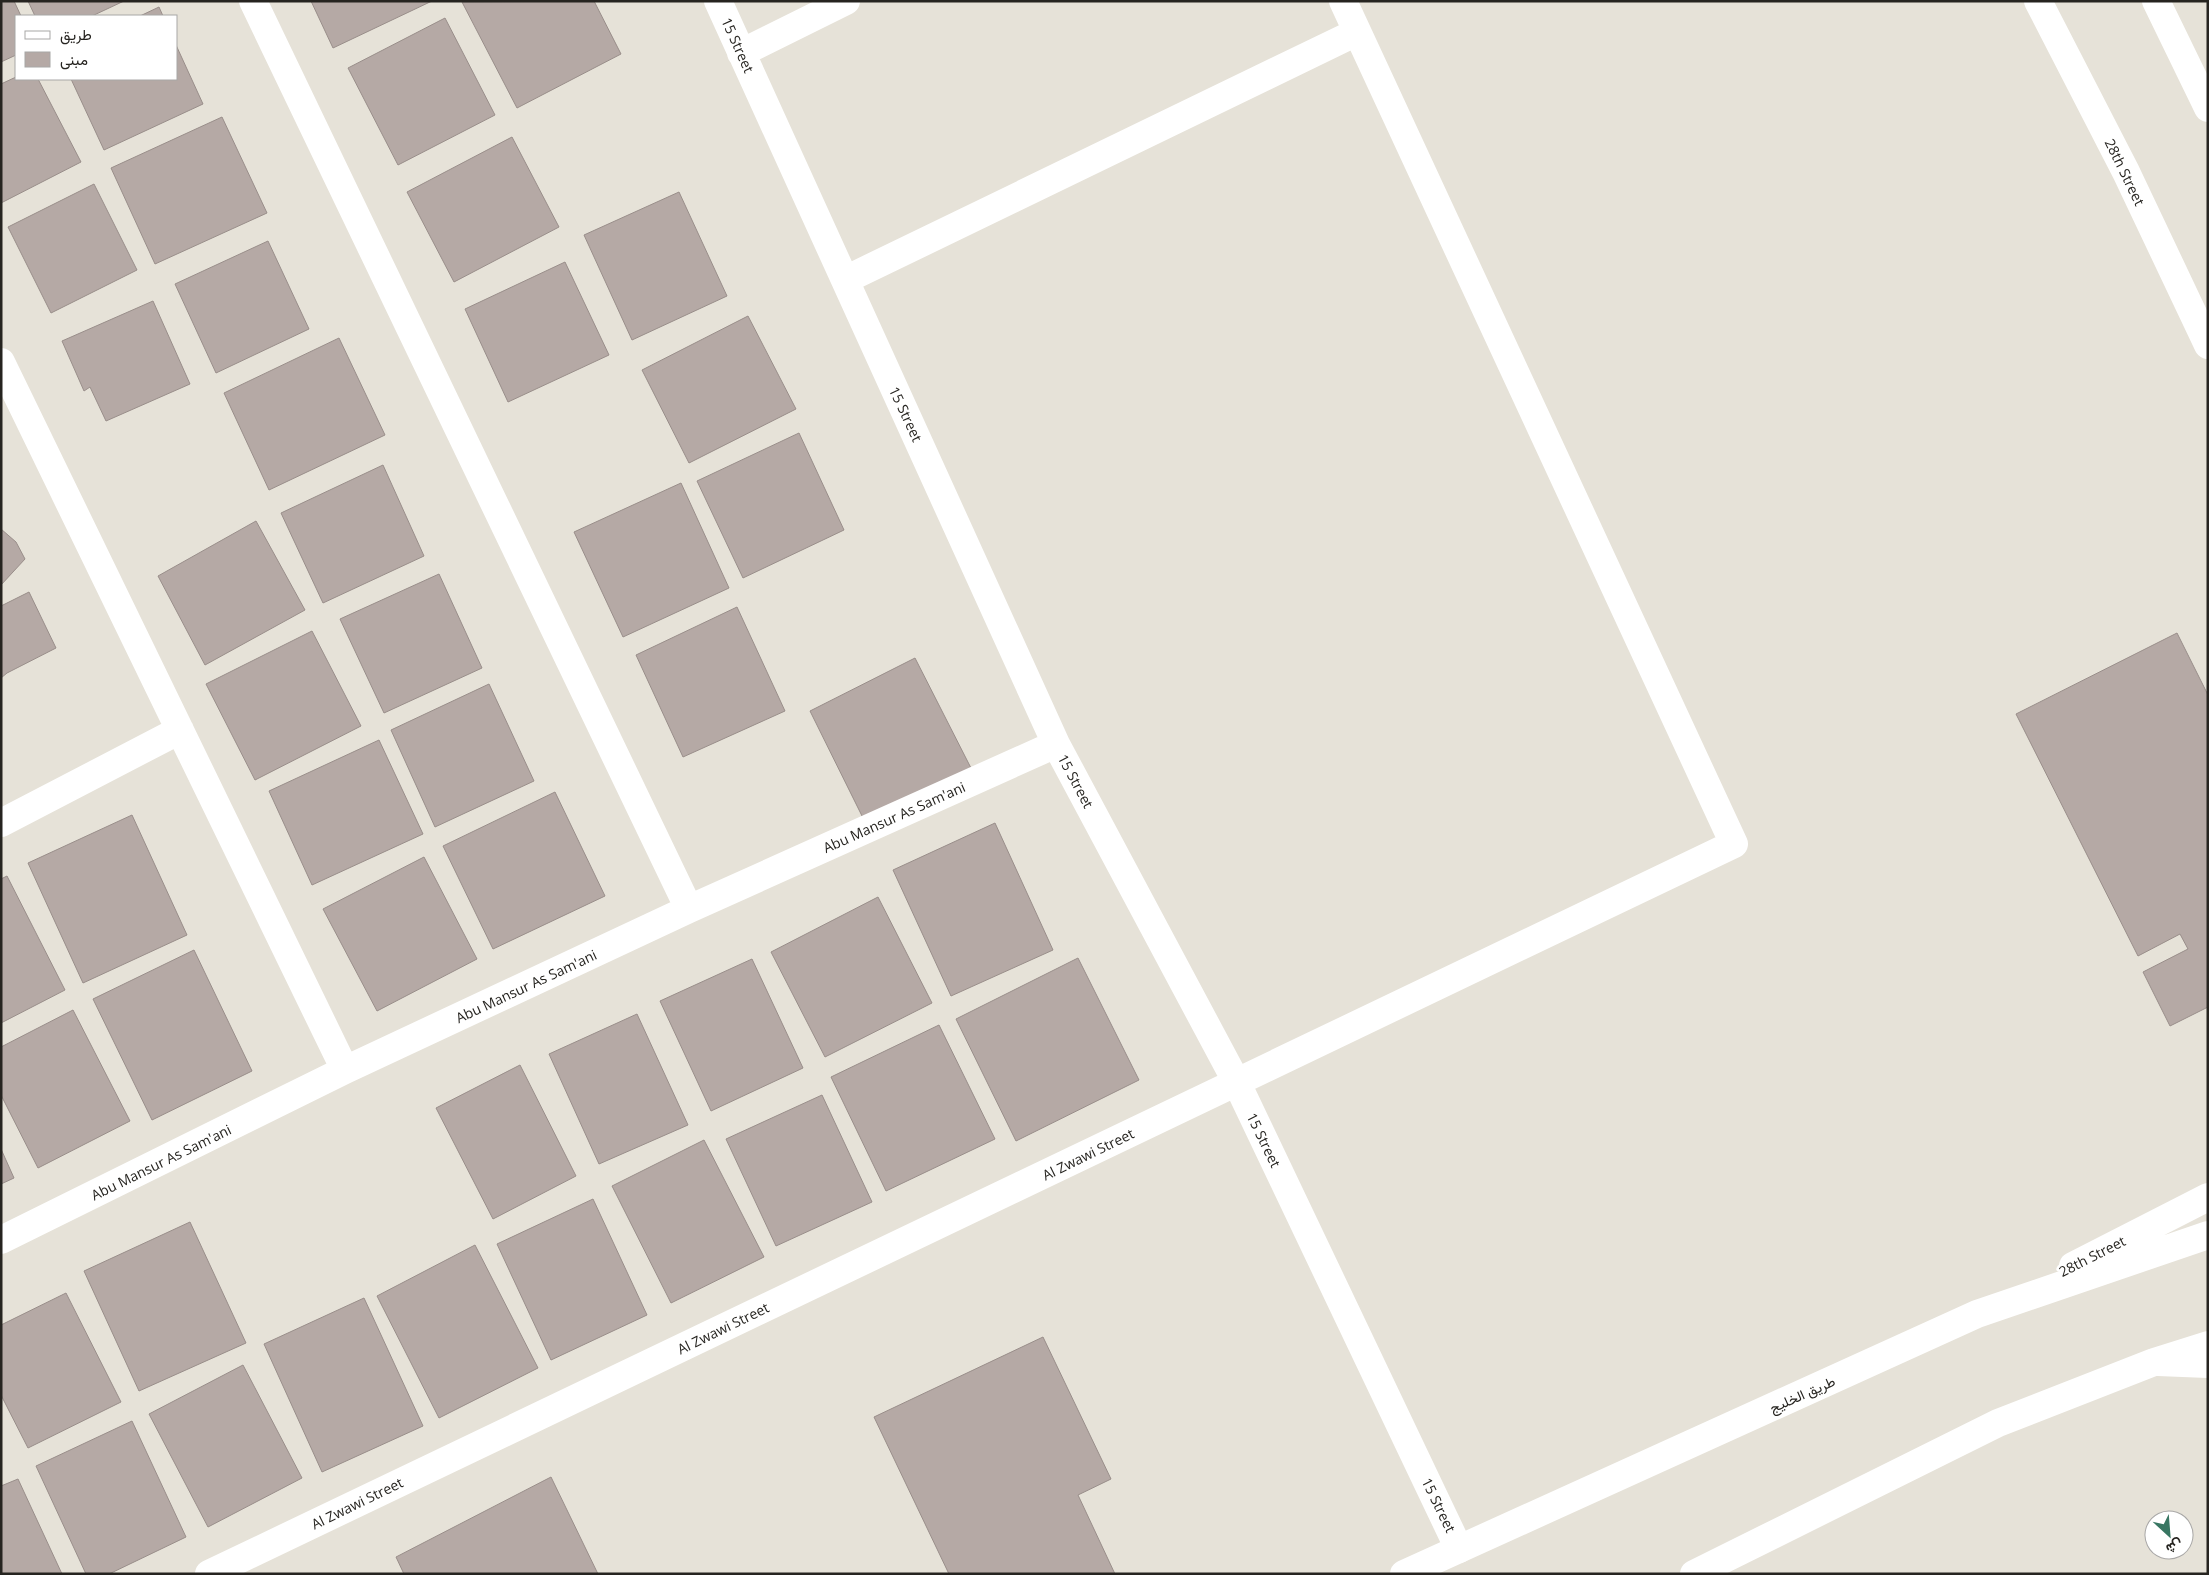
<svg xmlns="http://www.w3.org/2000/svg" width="2209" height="1575" font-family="'Open Sans',Vazirmatn,sans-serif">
  <rect width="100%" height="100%" fill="#e6e2d8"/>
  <!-- building -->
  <path fill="#b5a9a5" stroke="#998e8a" d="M1,1H14L21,16H16V55L1,62Z
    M28,1H124L92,16H35Z
    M311,1H432L333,48Z
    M594,1L621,54L517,108L462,2Z
    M159,7L163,16H140Z
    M445,18L495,115L398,165L348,68Z
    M176,45L203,104L104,150L71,79H176Z
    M16,77V79H38L81,162L1,203V84Z
    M222,117L267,213L155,264L111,168Z
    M512,137L559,227L454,282L407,192Z
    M94,184L137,270L51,313L8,227Z
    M679,192L727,296L632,340L584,235Z
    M268,241L309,329L216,373L175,284Z
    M565,262L609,355L508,402L465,309Z
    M153,301L190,384L106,421L90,387L84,391L62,341Z
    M748,316L796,409L689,463L642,370Z
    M339,338L385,435L269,490L224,393Z
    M799,433L844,530L743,578L697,481Z
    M383,465L424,556L323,603L281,513Z
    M681,483L729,588L623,637L574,532Z
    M256,521L305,610L205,665L158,576Z
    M1,529L16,542L25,559L1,585Z
    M439,574L482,668L384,713L340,619Z
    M29,592L56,648L7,673L1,678V606Z
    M737,607L785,711L683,757L636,655Z
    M312,631L361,726L255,780L206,684Z
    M2177,633L2208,695V1007L2170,1026L2143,972L2188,949L2180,934L2138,956L2016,714Z
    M915,658L972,770L866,824L810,711Z
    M489,684L534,781L435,827L391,730Z
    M379,740L423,834L312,885L269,791Z
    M555,792L605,896L493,949L443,846Z
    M132,815L187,935L83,983L28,863Z
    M995,823L1053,950L951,996L893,870Z
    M424,857L477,959L377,1011L323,909Z
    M7,876L65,990L1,1023V879Z
    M878,897L932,1003L825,1057L771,952Z
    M194,950L252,1071L152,1120L93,999Z
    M1078,958L1139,1080L1016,1141L956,1019Z
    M752,959L803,1068L711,1111L660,1001Z
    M73,1010L130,1121L38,1168L1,1095V1047Z
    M637,1014L688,1125L599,1164L549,1054Z
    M939,1025L995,1139L886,1191L831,1077Z
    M520,1065L576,1176L493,1219L436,1108Z
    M822,1095L872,1202L776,1246L726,1139Z
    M704,1140L764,1257L671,1303L612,1186Z
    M1,1149L14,1178L1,1184Z
    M593,1199L647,1315L551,1360L497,1244Z
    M190,1222L246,1343L139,1391L84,1271Z
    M475,1245L538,1368L439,1418L377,1296Z
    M66,1293L121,1402L28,1448L1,1395V1325Z
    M364,1298L423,1426L322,1472L264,1344Z
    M1043,1337L1111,1479L1078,1495L1115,1574H949L874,1417Z
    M243,1365L302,1478L208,1527L149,1414Z
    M132,1421L186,1537L109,1574H86L36,1466Z
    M551,1477L598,1574H404L396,1557Z
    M18,1479L62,1574H1V1486Z"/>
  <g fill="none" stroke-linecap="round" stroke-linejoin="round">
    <!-- minor -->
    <path stroke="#fff" stroke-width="28" d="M253,1L689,909
      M718,1L1056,744L1237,1083L1459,1549
      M741,53L846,1
      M845,280L1357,32
      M1,362L345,1070
      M1,823L180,730
      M1,1240L345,1070L689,909L1056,744
      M209,1574L1734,844L1343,1"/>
    <!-- tertiary -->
    <path stroke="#fff" stroke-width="28" d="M2158,1362L2208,1364"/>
    <!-- primary -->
    <path stroke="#fff" stroke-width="28" d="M2038,1L2126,172L2208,345
      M2156,1L2208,108
      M2073,1266L2208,1197
      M1404,1574L1977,1314L2208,1235
      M1694,1574L1998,1423L2154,1362L2208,1345"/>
  </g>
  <g text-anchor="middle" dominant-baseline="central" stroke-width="5" stroke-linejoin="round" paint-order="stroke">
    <!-- street labels -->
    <g font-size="14" fill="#262420" stroke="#fff">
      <text transform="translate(738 45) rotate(66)">15 Street</text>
      <text transform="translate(2125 172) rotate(64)">28th Street</text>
      <text transform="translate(906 414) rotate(65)">15 Street</text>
      <text transform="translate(1076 781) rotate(62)">15 Street</text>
      <text transform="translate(894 817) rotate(-24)">Abu Mansur As Sam'ani</text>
      <text transform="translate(526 986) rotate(-25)">Abu Mansur As Sam'ani</text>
      <text transform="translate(1264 1140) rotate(64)">15 Street</text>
      <text transform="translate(1088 1154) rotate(-26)">Al Zwawi Street</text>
      <text transform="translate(161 1162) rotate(-26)">Abu Mansur As Sam'ani</text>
      <text transform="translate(2092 1256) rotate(-27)">28th Street</text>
      <text transform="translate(723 1328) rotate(-26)">Al Zwawi Street</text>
      <text transform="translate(1802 1394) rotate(-24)">طريق الخليج</text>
      <text transform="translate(357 1503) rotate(-26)">Al Zwawi Street</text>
      <text transform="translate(1439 1505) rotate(64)">15 Street</text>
    </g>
  </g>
  <!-- border -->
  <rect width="2209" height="1575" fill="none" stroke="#262420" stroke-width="5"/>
  <!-- legend -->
  <rect x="15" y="15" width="162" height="65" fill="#ffffff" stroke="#a8a7a6"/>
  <rect x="25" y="31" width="25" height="8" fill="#ffffff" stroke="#a8a7a6"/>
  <text x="60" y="40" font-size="15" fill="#262420">طريق</text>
  <rect x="25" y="52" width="25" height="15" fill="#b5a9a5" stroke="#a8a7a6"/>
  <text x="60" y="65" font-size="15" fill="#262420">مبنى</text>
  <!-- north arrow -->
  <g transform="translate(2169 1535) rotate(154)"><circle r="24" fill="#ffffff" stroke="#a8a7a6"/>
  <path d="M0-4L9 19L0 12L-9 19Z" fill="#387662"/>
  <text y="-8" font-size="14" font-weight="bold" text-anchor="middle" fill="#262420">ش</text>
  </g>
</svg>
